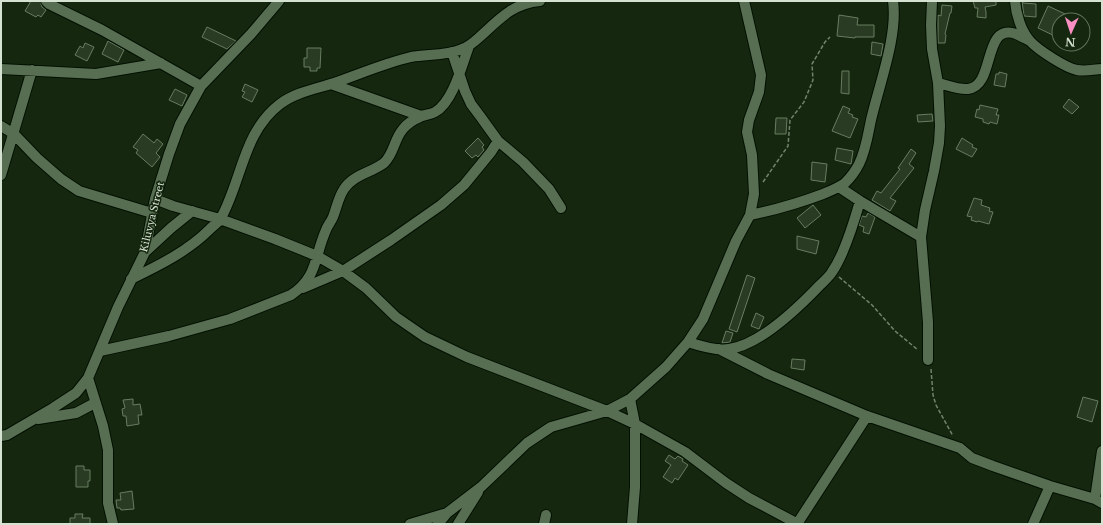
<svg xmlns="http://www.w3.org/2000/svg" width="1103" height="525" font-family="'Libre Baskerville',serif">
  <rect width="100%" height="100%" fill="#15280f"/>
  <!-- building -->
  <path fill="#293c23" stroke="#677c60" d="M31,1H40L42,7L46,10L41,17L38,15L36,17L25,11Z
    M973,1H996V5L985,7L986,12V18L977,17L978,8H975Z
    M1022,1L1023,3L1036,4V17L1024,16Z
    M942,5L952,6L951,13H950L945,34L946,35L945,43H938V15L941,16Z
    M1048,6L1078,20H1059V38L1038,28Z
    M839,15L858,18L857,25H874V37H855V38L837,36Z
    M207,27L236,41L227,49L202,37Z
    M108,41L124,50L118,62L102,54Z
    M872,42L883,44L881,56L871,54Z
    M85,43L94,47L87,61L75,55L80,46L83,48Z
    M307,48H321L320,68H317V71H310V67H304V58H307Z
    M842,71H849V94L841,93Z
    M999,72L1007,74L1005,87L994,85L996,74H999Z
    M245,84L258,90L252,102L242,97L245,92L242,91Z
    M175,89L187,95L182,106L169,100Z
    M1069,99L1079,107L1072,114L1063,107Z
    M980,105L998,109L996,115H999L997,124L990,122L989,124L983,122V119L975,117L977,109L979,110Z
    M843,106L850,109L848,113L853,115L852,117L858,119L850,138L832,131Z
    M932,114L933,121L918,122L917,115Z
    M776,118H787L786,134H775Z
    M143,134L154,143L157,139L163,144L156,153L160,157L152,167L136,153L138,150L133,147Z
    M478,138L484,145L482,147L484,150L478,157L476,155L472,158L465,151Z
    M962,138L973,145L972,147L977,149L972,157L956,149Z
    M837,148L853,151L851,164L835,160Z
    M911,149L916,153L909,164L914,168L890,198L896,201L890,211L872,200L877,191L881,193L900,169L898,168Z
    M812,162L827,164L825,182L811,180Z
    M974,198L982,200L981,205L990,208L989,211L993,212L989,224L978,221L977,222L971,220L972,217L967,216Z
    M813,205L821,215L805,228L797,218Z
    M868,213L875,217L869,234L863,232L864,227L859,225L862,216L866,217Z
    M797,236L819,241L816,254L797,249Z
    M747,275L755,278L737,332L729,329Z
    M756,313L764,317L759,329L751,326Z
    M726,331L733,333L730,342L722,343Z
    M792,359L805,360L804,370L791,368Z
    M1083,397L1098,401L1092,422L1077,417Z
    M133,399V405L140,404L142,415H138L139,424L127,426L126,416H123L122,409L125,408L123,400Z
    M669,455L675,459L678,456L683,459L682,461L688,465L678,480L675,478L672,483L663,477L671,465L665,461Z
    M76,466H84V470H90V481H88V487H76Z
    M132,491L134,509L121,510L120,508H117L116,500H121L120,493Z
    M75,514H83L82,518H90V524H70V518H75Z"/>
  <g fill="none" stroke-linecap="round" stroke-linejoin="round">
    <!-- street casing -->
    <g stroke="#021000" stroke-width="12">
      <path id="street" d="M46,1L49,4L102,30L201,86
        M1015,1C1016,14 1021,31 1030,41C1038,50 1066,68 1077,70C1086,72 1094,69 1102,69
        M452,52L465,91L471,104L480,116L498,141L523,162L549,189L561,208
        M1,69L96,74L161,63
        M938,83C947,85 958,90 968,89C996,86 982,22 1016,34C1021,36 1026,39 1030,41
        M331,84L421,116
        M1,126L14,134L37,158L61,179L79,191L152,213
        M1,175L32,70
        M839,187L860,201L921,237
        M155,199L173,206L220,219L275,239L317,256L343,271L366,288L396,317L425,337L467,357L607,411L635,424L685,452L726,483L749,498L798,524
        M750,215C775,210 799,203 823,194C830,191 838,188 845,183C850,178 856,170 859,164C866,150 868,134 871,120C879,85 898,36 893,1
        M145,252L171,228L192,211
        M131,279C160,265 188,251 210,229C214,225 219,222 221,218C242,180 243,132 280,104C296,92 316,89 334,83C360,74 385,63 411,57C428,54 446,56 462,49C471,46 477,39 484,33C501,17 515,3 540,1
        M303,288L343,271L391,240L441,205L464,185L491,152L498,141
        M688,342C700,346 716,351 729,349C760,345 799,307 820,285C824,281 829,277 832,272C844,255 854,222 860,201
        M719,349L768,374L867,416L960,448L972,458L993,466L1050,486L1095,499L1102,503
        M100,351L169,336L230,319L291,295C318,277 314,257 326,230C327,226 331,222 333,217C337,207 338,198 344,189C354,174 371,173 384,163C394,154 394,139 403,129C407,124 415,119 420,117C425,114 430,115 435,112C453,102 462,65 469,46
        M928,360V322L921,237L925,210L934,171L939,143L940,126L938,83L932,49L931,25L932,1
        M88,378L103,426L108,450V503L113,524
        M630,399L635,424V487L632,524
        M38,419L76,413L95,403
        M1,436L7,435L53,408L76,393L88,378L118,307L145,252L155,199L169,154L180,124L201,86L251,34L279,1
        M1095,499L1102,451
        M410,524L447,513
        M438,524L447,513L481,487L527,443L551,427L607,411L630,399L666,367L688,342L703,319L736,241L750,215L754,194L752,155L747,132L749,120L759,92L761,75L744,1
        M458,524L478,492
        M544,524L546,515
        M797,524L867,416
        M1033,524L1050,486"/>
    </g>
    <!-- path -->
    <path stroke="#72826d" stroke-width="1.5" stroke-dasharray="4 2" stroke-linecap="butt" d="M763,182L788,146L790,120L804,102L813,80L812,64L825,42L830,37
      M839,277L872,305L895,331L918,350
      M931,369L933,395L936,405L953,436"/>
    <!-- street -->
    <use href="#street" stroke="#586e52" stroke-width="10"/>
  </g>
  <g text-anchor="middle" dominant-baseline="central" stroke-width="3" stroke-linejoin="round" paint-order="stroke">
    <!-- street labels -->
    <g font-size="10" fill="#d5e1d1" stroke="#15280f">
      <text transform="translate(152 217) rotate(-76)">Kiluvya Street</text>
    </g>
  </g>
  <!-- border -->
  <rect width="1103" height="525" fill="none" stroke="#d5e1d1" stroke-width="4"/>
  <!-- north arrow -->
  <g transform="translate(1071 32) rotate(183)"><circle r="19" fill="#15280f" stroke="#62725d"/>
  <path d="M0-3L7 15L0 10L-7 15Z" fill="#fb8fc4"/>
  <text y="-6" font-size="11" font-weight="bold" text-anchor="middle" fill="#d5e1d1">N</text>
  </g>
</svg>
